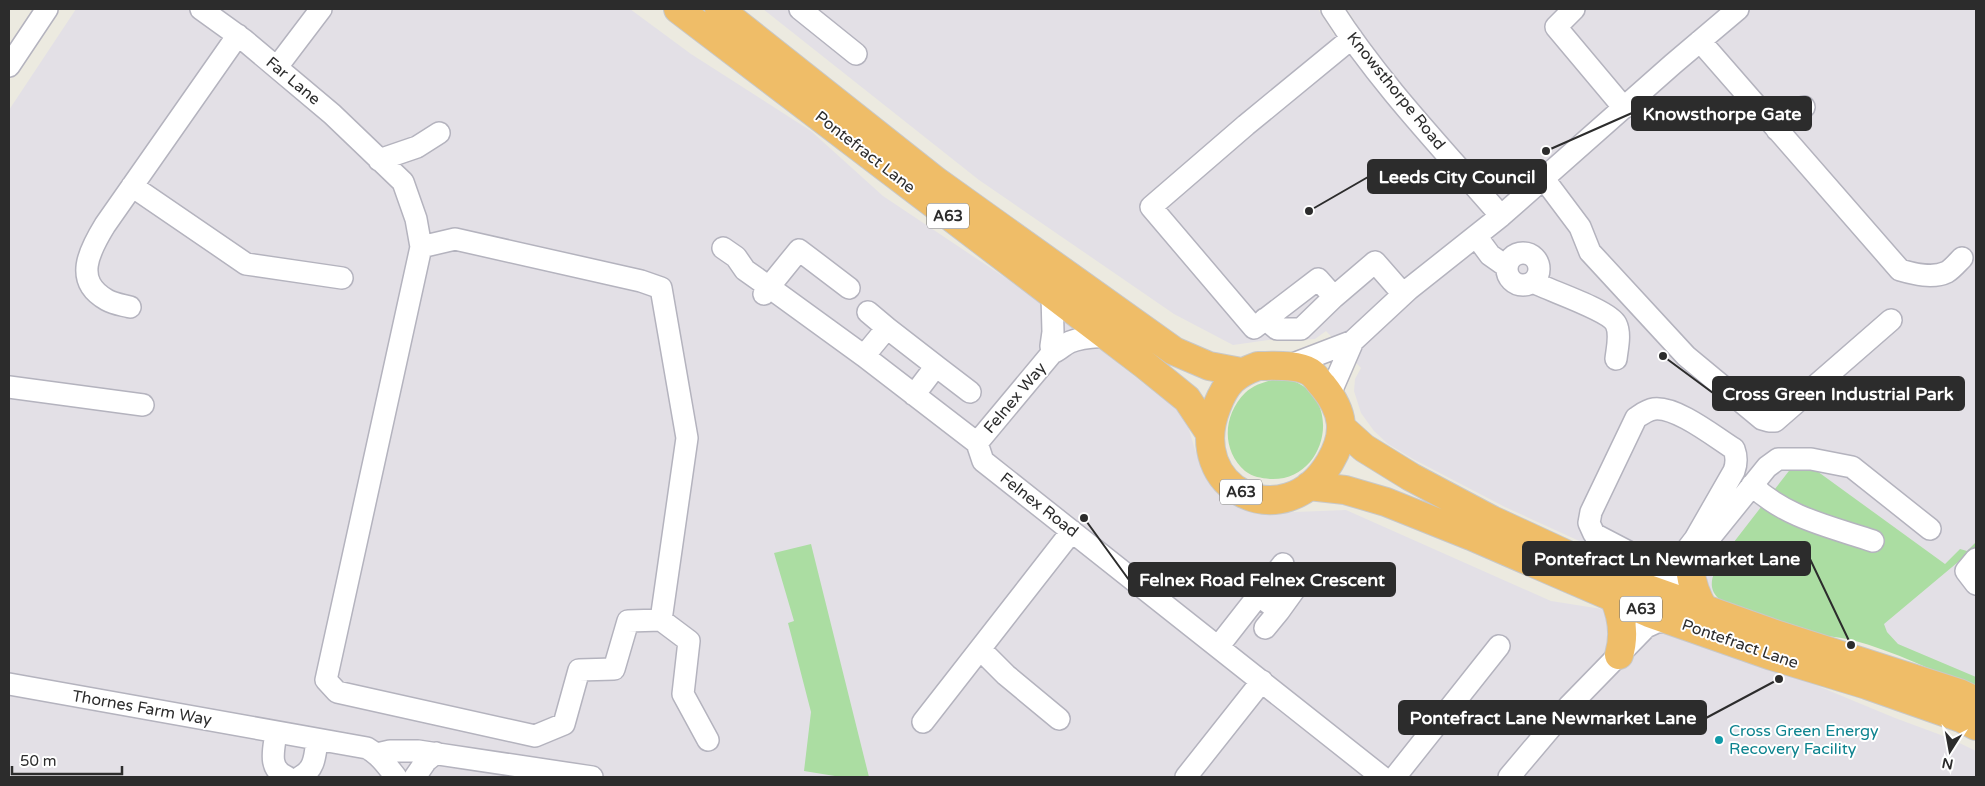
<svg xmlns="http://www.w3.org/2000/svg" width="1985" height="786" font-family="'Varela Round',sans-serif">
  <rect width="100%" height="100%" fill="#eceae0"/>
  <!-- industrial -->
  <path fill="#e3e0e6" d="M76,9H630L691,54L811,131L883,196L1028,293L1185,416L1195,450L1215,490L1267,513L1346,510L1551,601L1621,612L1765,664L1895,718L1949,738L1976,751V777H9V110Z
    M763,9H1318L1334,35L1356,23L1347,9H1976V683L1887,645L1718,595L1588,545L1505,507L1413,459L1388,444L1374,431L1361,413L1354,391L1355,379L1361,368L1326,331L1315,339L1300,340L1282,338L1233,345L1174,314L979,180Z"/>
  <!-- green -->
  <path fill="#abdda2" d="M1280,378C1346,386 1331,482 1270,479C1261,478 1253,477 1245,471C1221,450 1223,415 1245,393C1254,384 1267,381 1280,378Z
    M1799,458L1945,564L1960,549L1967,551L1976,542V547L1884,624L1887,632L1898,644L1976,677V689C1936,672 1894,651 1852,640C1838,637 1824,636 1810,633C1794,630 1728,609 1718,598C1706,586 1714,573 1720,560Z
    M811,544L869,777H841L804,771L811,712L788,623L794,621L774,553Z"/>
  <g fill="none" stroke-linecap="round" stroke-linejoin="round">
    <!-- minor casing -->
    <g stroke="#b4b3be" stroke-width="24">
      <path id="minor" d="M201,9L244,40L332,114L403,182L416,219L421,247L326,680L337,692L535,736L564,724L579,670L614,669L628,621L661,620L687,438L661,288L641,281L455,239L421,247
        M800,9L856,54
        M1332,9C1380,84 1443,149 1501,216
        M1574,9L1556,27L1624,108
        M1352,38L1246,125L1151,207L1254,328L1318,279L1334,297L1375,262L1403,294
        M1700,41L1900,270C1914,274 1933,279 1947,272C1952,269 1957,263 1962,258
        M9,66L47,9
        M277,67L321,9
        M1777,130L1804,107
        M379,160L417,147L439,133
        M1544,179L1580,227L1590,252L1686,356L1762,419L1769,421H1775L1891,320
        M132,186L246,264L342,278
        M1476,236L1490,255L1507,267
        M723,248L736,257L745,270L769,287L764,294
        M1507 269a16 16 0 1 1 32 0a16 16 0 1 1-32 0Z
        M1533,282C1550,291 1609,310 1616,324C1621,334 1617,349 1616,359
        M849,288L799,250L769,287L864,356L977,443L983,461L1382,777
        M130,307C123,305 114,304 107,300C73,281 89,251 105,225L238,35
        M868,312L887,328
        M1265,319L1277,329H1301L1334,297
        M1052,353L1051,346L1053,332L1052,295
        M864,356L887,328L936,366L914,395
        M936,366L970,392
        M1288,366L1353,341L1409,289L1501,216L1673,64L1738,9
        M9,387L143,405
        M1330,394L1353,341
        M977,443L1052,353C1059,351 1063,345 1070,342C1081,337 1095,337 1107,336
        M1752,485C1784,517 1831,527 1873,541
        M1976,559L1966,571L1976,584
        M1681,561L1665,563L1640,558L1594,534L1589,523L1591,512L1636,418C1642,414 1647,410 1654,409C1676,406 1715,437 1734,449C1737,457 1737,463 1734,471L1695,539L1682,556L1681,561L1690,569
        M1647,589L1673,579L1690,569L1704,545L1767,467L1778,459H1811L1852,467L1930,529
        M1258,595L1279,611L1265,628
        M1279,611L1297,586
        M661,620L689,641L683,694L708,740
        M1218,647L1283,564
        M980,649L1006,675L1059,719
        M9,684L367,748C380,755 387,766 396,777
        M923,722L1072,531
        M276,733C274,749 267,769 287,777
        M377,754L390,751H418L592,777
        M300,777C315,770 315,755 317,740
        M415,777L426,761L436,753
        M1186,777L1262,681
        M1395,777L1499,646
        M1509,777L1569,706L1646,627L1657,622L1671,621"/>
    </g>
    <!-- highway casing -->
    <g stroke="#c8c8c8" stroke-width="30">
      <path id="highway" d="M678,9L1145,365L1187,399L1209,432
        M719,9L936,181L1174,351L1209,366L1241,372
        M1258,366C1273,366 1297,364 1310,372C1315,375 1319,382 1323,386C1344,412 1347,433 1330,462C1285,538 1183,490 1217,406C1226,383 1235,374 1258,366Z
        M1343,429L1364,448L1411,477L1492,520L1620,579L1772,633L1959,693L1976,701
        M1309,486L1345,490L1386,502L1471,536L1649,613L1772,656L1867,685L1961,718L1976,726
        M1690,569C1692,585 1696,596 1704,609
        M1614,598C1622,616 1625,635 1619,655"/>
    </g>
    <!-- minor -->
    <use href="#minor" stroke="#fff" stroke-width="21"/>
    <!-- highway -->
    <use href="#highway" stroke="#efbd68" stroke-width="28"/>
  </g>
  <!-- markers -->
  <circle fill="#0f9aa8" stroke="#fff" stroke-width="2" cx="1719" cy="740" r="5"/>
  <g text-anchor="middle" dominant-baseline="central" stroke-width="4" stroke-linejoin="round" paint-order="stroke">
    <!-- shield labels -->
    <g fill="#fff" stroke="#6b6b6b" stroke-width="1">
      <rect x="927" y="203.5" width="42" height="25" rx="4"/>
      <rect x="1220" y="479.5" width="42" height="25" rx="4"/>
      <rect x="1620" y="596.5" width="42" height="25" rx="4"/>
    </g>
    <g font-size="15" font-weight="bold" fill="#2c2c2c">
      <text x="948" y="216">A63</text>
      <text x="1241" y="492">A63</text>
      <text x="1641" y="609">A63</text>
    </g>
    <!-- street labels -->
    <g font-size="16" fill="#2c2c2c" stroke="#fff">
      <text transform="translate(293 81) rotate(40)">Far Lane</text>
      <text transform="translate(1396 91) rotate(51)">Knowsthorpe Road</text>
      <text transform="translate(865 152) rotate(38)">Pontefract Lane</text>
      <text transform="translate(1015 398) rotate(-50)">Felnex Way</text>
      <text transform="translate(1039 505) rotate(38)">Felnex Road</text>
      <text transform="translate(1740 644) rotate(19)">Pontefract Lane</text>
      <text transform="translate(142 708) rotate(10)">Thornes Farm Way</text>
    </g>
    <!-- culture labels -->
    <g font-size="16" fill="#0d838f" stroke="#fff" text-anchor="start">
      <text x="1729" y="731">Cross Green Energy<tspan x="1729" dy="18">Recovery Facility</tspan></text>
    </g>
  </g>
  <!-- callouts -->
  <path fill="none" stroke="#2c2c2c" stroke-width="2" d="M1546 151L1632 113M1309 211L1368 177M1663 356L1713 393M1851 645L1810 559M1084 518L1129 580M1779 679L1706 718"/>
  <g fill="#2c2c2c" stroke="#fff" stroke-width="2">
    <circle cx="1546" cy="151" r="5"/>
    <circle cx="1309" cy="211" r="5"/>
    <circle cx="1663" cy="356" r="5"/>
    <circle cx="1851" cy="645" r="5"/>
    <circle cx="1084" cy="518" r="5"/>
    <circle cx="1779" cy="679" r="5"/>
  </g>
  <g fill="#2c2c2c" stroke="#2c2c2c" stroke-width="2">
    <rect x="1632" y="97" width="179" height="33" rx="5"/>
    <rect x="1368" y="160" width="178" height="33" rx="5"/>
    <rect x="1713" y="377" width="251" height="33" rx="5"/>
    <rect x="1523" y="542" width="287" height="33" rx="5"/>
    <rect x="1129" y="563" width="266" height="33" rx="5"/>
    <rect x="1399" y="701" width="307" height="33" rx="5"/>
  </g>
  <g font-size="18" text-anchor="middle" font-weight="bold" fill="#fff">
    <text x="1722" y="120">Knowsthorpe Gate</text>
    <text x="1457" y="183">Leeds City Council</text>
    <text x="1838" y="400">Cross Green Industrial Park</text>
    <text x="1667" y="565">Pontefract Ln Newmarket Lane</text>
    <text x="1262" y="586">Felnex Road Felnex Crescent</text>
    <text x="1553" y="724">Pontefract Lane Newmarket Lane</text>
  </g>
  <!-- border -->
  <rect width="1985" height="786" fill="none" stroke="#2c2c2c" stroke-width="20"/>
  <!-- north arrow -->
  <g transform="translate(1950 751) rotate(191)" stroke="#ffffff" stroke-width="4" paint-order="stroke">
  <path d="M0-4L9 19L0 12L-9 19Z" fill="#2c2c2c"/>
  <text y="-8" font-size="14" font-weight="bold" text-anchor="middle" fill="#2c2c2c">N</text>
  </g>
  <!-- scale -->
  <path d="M12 766v8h110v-8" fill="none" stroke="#2c2c2c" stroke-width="2.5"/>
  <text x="20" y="766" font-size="15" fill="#2c2c2c" stroke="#ffffff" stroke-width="4" paint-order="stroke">50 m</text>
</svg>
